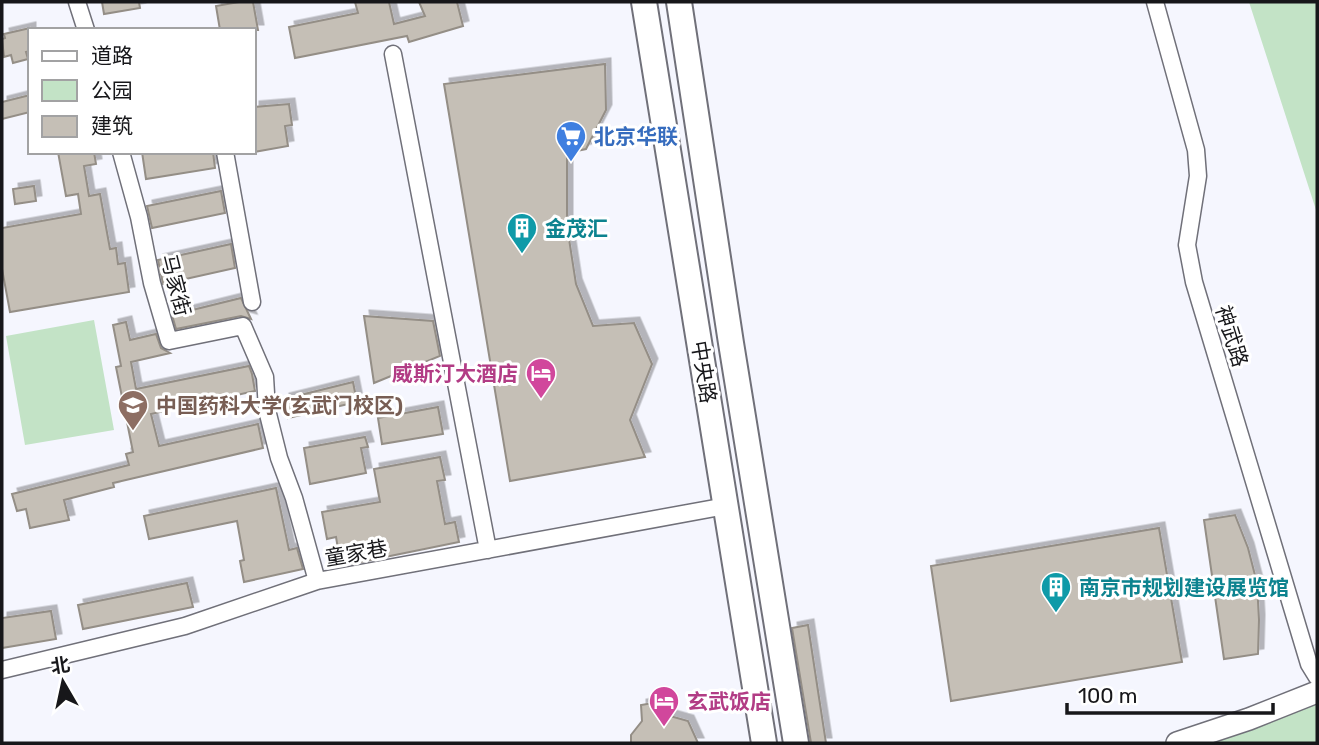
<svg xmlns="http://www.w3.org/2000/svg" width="1319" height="745" font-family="Rubik,'Noto Sans SC',sans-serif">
  <defs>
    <filter id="shadow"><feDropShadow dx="5.5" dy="-5.5" stdDeviation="0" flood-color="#0004"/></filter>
  </defs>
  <rect width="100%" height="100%" fill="#f5f6fe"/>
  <!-- green -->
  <path fill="#c3e3c6" d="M1249,2H1317V213Z
    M94,320L114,430L25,445L6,336Z
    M1317,702V743H1191Z"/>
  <!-- building -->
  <path fill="#c5bfb6" stroke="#948e86" stroke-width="2" filter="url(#shadow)" d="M102,2H139L140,8L104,14Z
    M239,2H253L258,30H220L216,6Z
    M355,2H389L394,24L425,16L419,2H457L463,26L409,42L407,36L295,58L289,27L358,13Z
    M30,28V51L26,52L28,59L13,63L11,55L4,57L2,39L5,38L4,34Z
    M605,64L606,110L586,149L567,153V226L576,284L593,326L634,323L652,364L630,420L645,457L510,481L444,84Z
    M30,95V112L2,119V102Z
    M289,104L292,125L285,126L288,146L254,152V107Z
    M58,152H94L96,164L84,166L89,196L100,194L110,249L116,248L118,264L125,263L129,292L10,312L2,269V228L81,214L78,194L66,196Z
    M142,152H213L215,168L146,179Z
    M34,186L36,201L15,204L13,189Z
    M221,191L225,213L152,228L147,206Z
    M231,244L235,268L163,284L158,260Z
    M241,298L251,319L241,316L176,329L172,315Z
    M364,316L433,321L440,356L374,383Z
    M126,322L130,340L156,334L161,348L170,353L131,362L136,389L249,366L252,374L255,391L151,414L159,446L258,424L263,448L113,483L114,487L64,500L69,520L30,528L26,509L17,511L12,494L129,465L126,454L133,452L116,367L121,366L113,325Z
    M353,382L357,402L288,418L284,399Z
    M438,407L443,434L382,444L378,418Z
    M365,437L368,447L361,448L366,473L310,484L304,448Z
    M440,457L445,480L437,481L445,524L455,522L459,542L341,566L336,537L327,539L322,512L380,502L374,469Z
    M276,488L289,550L297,548L303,569L244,582L240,561L244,560L237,521L149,539L144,516Z
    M1235,515L1248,548L1257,583L1259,620L1258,654L1224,659L1204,520Z
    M1159,528L1182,662L951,701L931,566Z
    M187,583L193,607L83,629L78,605Z
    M51,611L56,639L2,648V618Z
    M808,625L818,691L826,743H811L792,628Z
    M670,700V716L688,721L698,743H631V735L642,721L641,705Z"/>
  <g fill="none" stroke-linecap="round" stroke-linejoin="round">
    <!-- street casing -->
    <g stroke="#707079" stroke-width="19">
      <path id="street" d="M77,2L86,30
        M1155,2L1196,150L1198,176L1187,245L1194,282L1309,664L1317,677
        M393,54L488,550
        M121,152L139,217L152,283L169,341L243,326L265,377L267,410L279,458L294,498L317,581
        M225,152L252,302
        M2,670L185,626L317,581L726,506"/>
    </g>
    <!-- secondary casing -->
    <g stroke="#707079" stroke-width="24">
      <path id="secondary" d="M1177,743L1249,719L1317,692"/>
    </g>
    <!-- primary casing -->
    <g stroke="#707079" stroke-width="28">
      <path id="primary" d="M644,2L764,743
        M679,2L731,343L796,743"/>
    </g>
    <!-- street -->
    <use href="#street" stroke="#fff" stroke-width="16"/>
    <!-- secondary -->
    <use href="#secondary" stroke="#fff" stroke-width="21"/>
    <!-- primary -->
    <use href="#primary" stroke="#fff" stroke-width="24"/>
  </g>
  <!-- icons -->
  <defs>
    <g id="supermarket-pin" transform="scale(1.575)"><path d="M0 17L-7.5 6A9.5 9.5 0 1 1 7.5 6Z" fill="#3f7fe0" stroke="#fff"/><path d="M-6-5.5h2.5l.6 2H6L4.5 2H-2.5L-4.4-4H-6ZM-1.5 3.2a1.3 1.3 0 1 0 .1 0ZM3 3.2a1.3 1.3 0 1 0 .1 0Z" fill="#fff"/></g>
    <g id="building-pin" transform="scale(1.575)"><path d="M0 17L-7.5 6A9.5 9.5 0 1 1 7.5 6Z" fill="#0f9aa8" stroke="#fff"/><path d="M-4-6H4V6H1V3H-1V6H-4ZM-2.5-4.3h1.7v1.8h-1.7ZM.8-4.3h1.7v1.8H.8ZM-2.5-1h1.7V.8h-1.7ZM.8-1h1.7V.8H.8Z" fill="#fff"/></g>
    <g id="hotel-pin" transform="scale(1.575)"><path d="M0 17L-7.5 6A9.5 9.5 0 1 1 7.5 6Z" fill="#d1479c" stroke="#fff"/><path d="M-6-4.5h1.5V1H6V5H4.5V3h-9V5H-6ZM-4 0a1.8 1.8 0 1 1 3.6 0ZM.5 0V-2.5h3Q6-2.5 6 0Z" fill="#fff"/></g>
    <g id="university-pin" transform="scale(1.575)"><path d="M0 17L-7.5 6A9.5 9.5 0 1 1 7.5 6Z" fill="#8d6e63" stroke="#fff"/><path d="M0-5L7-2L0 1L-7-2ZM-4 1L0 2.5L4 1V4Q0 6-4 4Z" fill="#fff"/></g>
  </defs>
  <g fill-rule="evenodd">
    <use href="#supermarket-pin" x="571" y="136"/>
    <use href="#building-pin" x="522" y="228"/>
    <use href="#hotel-pin" x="541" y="373"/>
    <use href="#university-pin" x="133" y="405"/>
    <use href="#building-pin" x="1056" y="587"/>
    <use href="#hotel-pin" x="664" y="701"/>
  </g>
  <g text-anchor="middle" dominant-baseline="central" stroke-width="6" stroke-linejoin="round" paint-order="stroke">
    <!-- shop labels -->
    <g font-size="21" font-weight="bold" fill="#366cbe" stroke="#fff" text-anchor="start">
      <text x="594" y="136">北京华联</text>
    </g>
    <!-- culture labels -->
    <g font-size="21" font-weight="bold" fill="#0d838f" stroke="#fff" text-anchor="start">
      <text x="545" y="228">金茂汇</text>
      <text x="1079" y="587">南京市规划建设展览馆</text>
    </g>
    <!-- street labels -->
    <g font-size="21" fill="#17171a" stroke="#fff">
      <text transform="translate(176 285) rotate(76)">马家街</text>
      <text transform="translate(1232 336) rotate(73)">神武路</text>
      <text transform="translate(704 372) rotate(81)">中央路</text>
      <text transform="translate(356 553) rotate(-10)">童家巷</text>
    </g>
    <!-- hotel labels -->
    <g font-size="21" font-weight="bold" fill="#b23c85" stroke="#fff" text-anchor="end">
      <text x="518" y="373">威斯汀大酒店</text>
      <text x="687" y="701" text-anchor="start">玄武饭店</text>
    </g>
    <!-- education labels -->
    <g font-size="21" font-weight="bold" fill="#785e54" stroke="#fff" text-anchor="start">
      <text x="156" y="405">中国药科大学(玄武门校区)</text>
    </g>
  </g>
  <!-- border -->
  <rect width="1319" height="745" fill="none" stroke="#17171a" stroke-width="7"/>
  <!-- legend -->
  <rect x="28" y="28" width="228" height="126" fill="#ffffff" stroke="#a2a2a3" stroke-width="2"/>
  <rect x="42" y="51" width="35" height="10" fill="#ffffff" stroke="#a2a2a3" stroke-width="2"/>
  <text x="91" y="63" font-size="21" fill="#17171a">道路</text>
  <rect x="42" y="80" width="35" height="21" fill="#c3e3c6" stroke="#a2a2a3" stroke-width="2"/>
  <text x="91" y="98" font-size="21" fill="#17171a">公园</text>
  <rect x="42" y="116" width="35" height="21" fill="#c5bfb6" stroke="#a2a2a3" stroke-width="2"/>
  <text x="91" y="133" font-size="21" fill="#17171a">建筑</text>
  <!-- north arrow -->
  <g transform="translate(63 682) rotate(351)" stroke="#ffffff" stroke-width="5" paint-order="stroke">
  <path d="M0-5L12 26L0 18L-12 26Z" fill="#17171a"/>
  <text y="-10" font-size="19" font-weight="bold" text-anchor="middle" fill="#17171a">北</text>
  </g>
  <!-- scale -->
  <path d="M1067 703v10h206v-10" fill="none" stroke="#17171a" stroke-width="3.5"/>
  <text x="1078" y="703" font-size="21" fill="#17171a" stroke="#ffffff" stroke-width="5" paint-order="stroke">100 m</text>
</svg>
